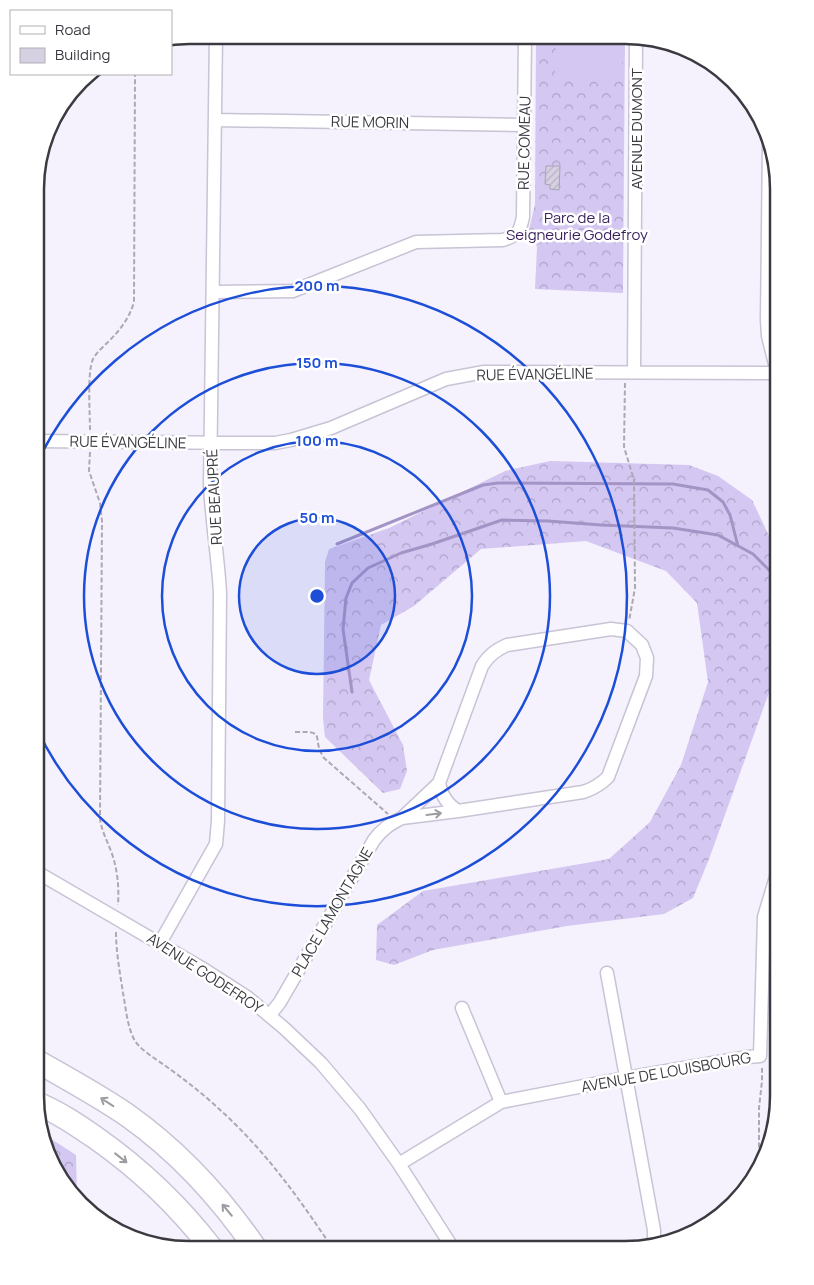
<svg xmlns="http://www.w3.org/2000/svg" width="814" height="1285" font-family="Manrope,sans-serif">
  <defs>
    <pattern id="forest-crowns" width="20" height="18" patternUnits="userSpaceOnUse" patternTransform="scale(1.25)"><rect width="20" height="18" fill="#d4c7f2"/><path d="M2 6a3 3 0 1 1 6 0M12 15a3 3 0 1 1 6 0" fill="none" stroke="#ada3c6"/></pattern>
    <pattern id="building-hatch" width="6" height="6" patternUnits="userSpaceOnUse" patternTransform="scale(1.25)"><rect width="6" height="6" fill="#d6d0e3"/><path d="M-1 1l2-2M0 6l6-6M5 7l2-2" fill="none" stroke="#b9b3c4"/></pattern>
  </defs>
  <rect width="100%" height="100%" fill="#f5f2fd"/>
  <!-- forest -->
  <path fill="url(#forest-crowns)" d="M536,36H625L623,293L535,289L537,247L529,230L535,204Z
    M550,461L689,465L718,476L752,500L779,557V665L709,859L693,898L664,914L567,926L433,950L394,965L376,960L377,925L423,891L609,859L650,822L681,765L708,682L697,603L666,571L586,541L481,549L414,606L381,625L369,680L403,745L407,771L400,789L383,793L325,737L323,718L325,562L329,549L389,528L505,471Z
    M779,1067V1106L767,1154L771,1068Z
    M42,1133L76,1155L77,1195L47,1155Z"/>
  <!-- pitch -->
  <path fill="#d4c7f2" d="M556,36H623L622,79L555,77Z"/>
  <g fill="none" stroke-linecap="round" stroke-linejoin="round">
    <!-- stream -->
    <path stroke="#a494c6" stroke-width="3" d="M337,544L483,485L498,483L673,484L708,490L723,502L730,515L738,546
      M352,692L343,629L346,598L352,583L368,568L401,553L432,544L502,520L548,521L601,525L673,528L718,535L753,554L779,580"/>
  </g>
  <!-- building -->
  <path fill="url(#building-hatch)" stroke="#a7a2b3" d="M546,166H560L559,190L550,189V185L545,184Z"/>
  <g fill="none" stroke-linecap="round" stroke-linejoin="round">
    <!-- minor casing -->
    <g stroke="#c8c3d5" stroke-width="15">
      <path id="minor" d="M216,120L524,125
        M769,140L767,320L768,336L779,380
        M214,292L293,291L416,242L503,240C518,235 520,232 523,217L525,36
        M634,372L636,36
        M36,441L241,443H275L291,440L331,428L446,379L484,372L777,373
        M439,783L402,818L458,811L583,792C593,789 600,785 608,777L646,676L647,658L642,645L627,631L611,629L507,645C496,650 489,655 482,666L439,783C442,796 447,804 458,811
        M35,871L205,970L247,997L284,1028L321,1063L360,1109L399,1164L454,1250
        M160,943L216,844L218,821L220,593C218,557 212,522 210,486L216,35
        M607,973L654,1230V1244
        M462,1008L501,1102
        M270,1015L280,1002L374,840C382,829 390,824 402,818
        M399,1164L501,1102L625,1078L748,1057L760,1056L764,917L779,867"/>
    </g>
    <!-- motorway casing -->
    <g stroke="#c8c3d5" stroke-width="25">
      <path id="motorway" d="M35,1060C66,1078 98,1095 127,1115C178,1151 221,1198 256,1249
        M36,1103C58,1112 77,1125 96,1138C140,1169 179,1206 212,1249"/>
    </g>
    <!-- path -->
    <path stroke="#aca9b3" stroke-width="2" stroke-dasharray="5 2.5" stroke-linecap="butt" d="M625,383L624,447L634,480L635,588L629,621
      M90,430C90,414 87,372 93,359C97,352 103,347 108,342C120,330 129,319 134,302L135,74
      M90,452L89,471L100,503L102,521L100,819C102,833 109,844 113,857C118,873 119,889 118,905
      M295,732C329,731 310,737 324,758L388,814
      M116,932C116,952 120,973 123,993C126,1008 127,1027 135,1041C143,1052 156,1059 167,1067C185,1080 202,1093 218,1108C264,1149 299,1198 333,1249
      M759,1170V1108L762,1081V1068"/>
    <!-- minor -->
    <use href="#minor" stroke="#fff" stroke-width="12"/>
    <!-- motorway -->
    <use href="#motorway" stroke="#fff" stroke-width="22"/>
  </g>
  <!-- one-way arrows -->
  <defs><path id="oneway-shaft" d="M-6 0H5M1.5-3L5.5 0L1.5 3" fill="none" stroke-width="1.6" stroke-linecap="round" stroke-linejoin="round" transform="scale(1.25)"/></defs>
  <g stroke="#9e9ca0">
    <use href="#oneway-shaft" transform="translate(434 814) rotate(-7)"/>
    <use href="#oneway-shaft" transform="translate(107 1102) rotate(-147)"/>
    <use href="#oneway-shaft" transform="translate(121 1158) rotate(38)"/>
    <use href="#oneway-shaft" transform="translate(227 1210) rotate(-130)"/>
  </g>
  <!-- distance rings -->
  <circle cx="317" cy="596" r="78" fill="#1d4ed8" fill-opacity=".12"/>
  <g fill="none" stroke="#1d4ed8" stroke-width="2.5">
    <circle cx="317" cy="596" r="78"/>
    <circle cx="317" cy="596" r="155"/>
    <circle cx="317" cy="596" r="233"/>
    <path d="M36 465A310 310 0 1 1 36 727"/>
  </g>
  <g text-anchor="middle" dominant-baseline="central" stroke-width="5" stroke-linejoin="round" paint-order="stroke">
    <!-- street labels -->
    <g font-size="15" fill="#3c3a41" stroke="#fff">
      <text transform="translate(370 122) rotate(1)">RUE MORIN</text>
      <text transform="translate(636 129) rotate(-90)">AVENUE DUMONT</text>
      <text transform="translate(524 143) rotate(-89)">RUE COMEAU</text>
      <text transform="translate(535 374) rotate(-1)">RUE ÉVANGÉLINE</text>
      <text transform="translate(128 442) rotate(1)">RUE ÉVANGÉLINE</text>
      <text transform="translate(214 497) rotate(-93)">RUE BEAUPRÉ</text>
      <text transform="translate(332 912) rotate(-60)">PLACE LAMONTAGNE</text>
      <text transform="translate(205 973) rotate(33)">AVENUE GODEFROY</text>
      <text transform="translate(666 1072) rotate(-10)">AVENUE DE LOUISBOURG</text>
    </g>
    <!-- park labels -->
    <g font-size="15" fill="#381f5c" stroke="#fff">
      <text x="577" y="217">Parc de la<tspan x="577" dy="17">Seigneurie Godefroy</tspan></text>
    </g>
  </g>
  <!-- crop -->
  <path d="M0 0H814V1285H0ZM189 44H625A145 145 0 0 1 770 189V1096A145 145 0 0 1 625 1241H189A145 145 0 0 1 44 1096V189A145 145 0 0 1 189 44Z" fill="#fff" fill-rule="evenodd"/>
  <path fill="none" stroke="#3c3a41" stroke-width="2.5" d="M189 44H625A145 145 0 0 1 770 189V1096A145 145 0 0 1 625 1241H189A145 145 0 0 1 44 1096V189A145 145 0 0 1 189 44Z"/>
  <circle cx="317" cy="596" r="8" fill="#1d4ed8" stroke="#fff" stroke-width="2.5"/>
  <g font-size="15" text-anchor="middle" font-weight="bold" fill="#1d4ed8" stroke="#fff" stroke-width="5" stroke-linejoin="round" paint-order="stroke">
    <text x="317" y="291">200 m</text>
    <text x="317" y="368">150 m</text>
    <text x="317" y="446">100 m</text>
    <text x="317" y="523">50 m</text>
  </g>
  <!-- legend -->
  <rect x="10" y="10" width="162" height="65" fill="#ffffff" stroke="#b1b0b3"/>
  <rect x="20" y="26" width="25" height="8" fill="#ffffff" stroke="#b1b0b3"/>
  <text x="55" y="35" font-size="15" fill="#3c3a41">Road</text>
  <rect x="20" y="48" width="25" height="15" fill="#d6d0e3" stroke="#b1b0b3"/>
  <text x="55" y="60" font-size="15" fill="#3c3a41">Building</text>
</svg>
